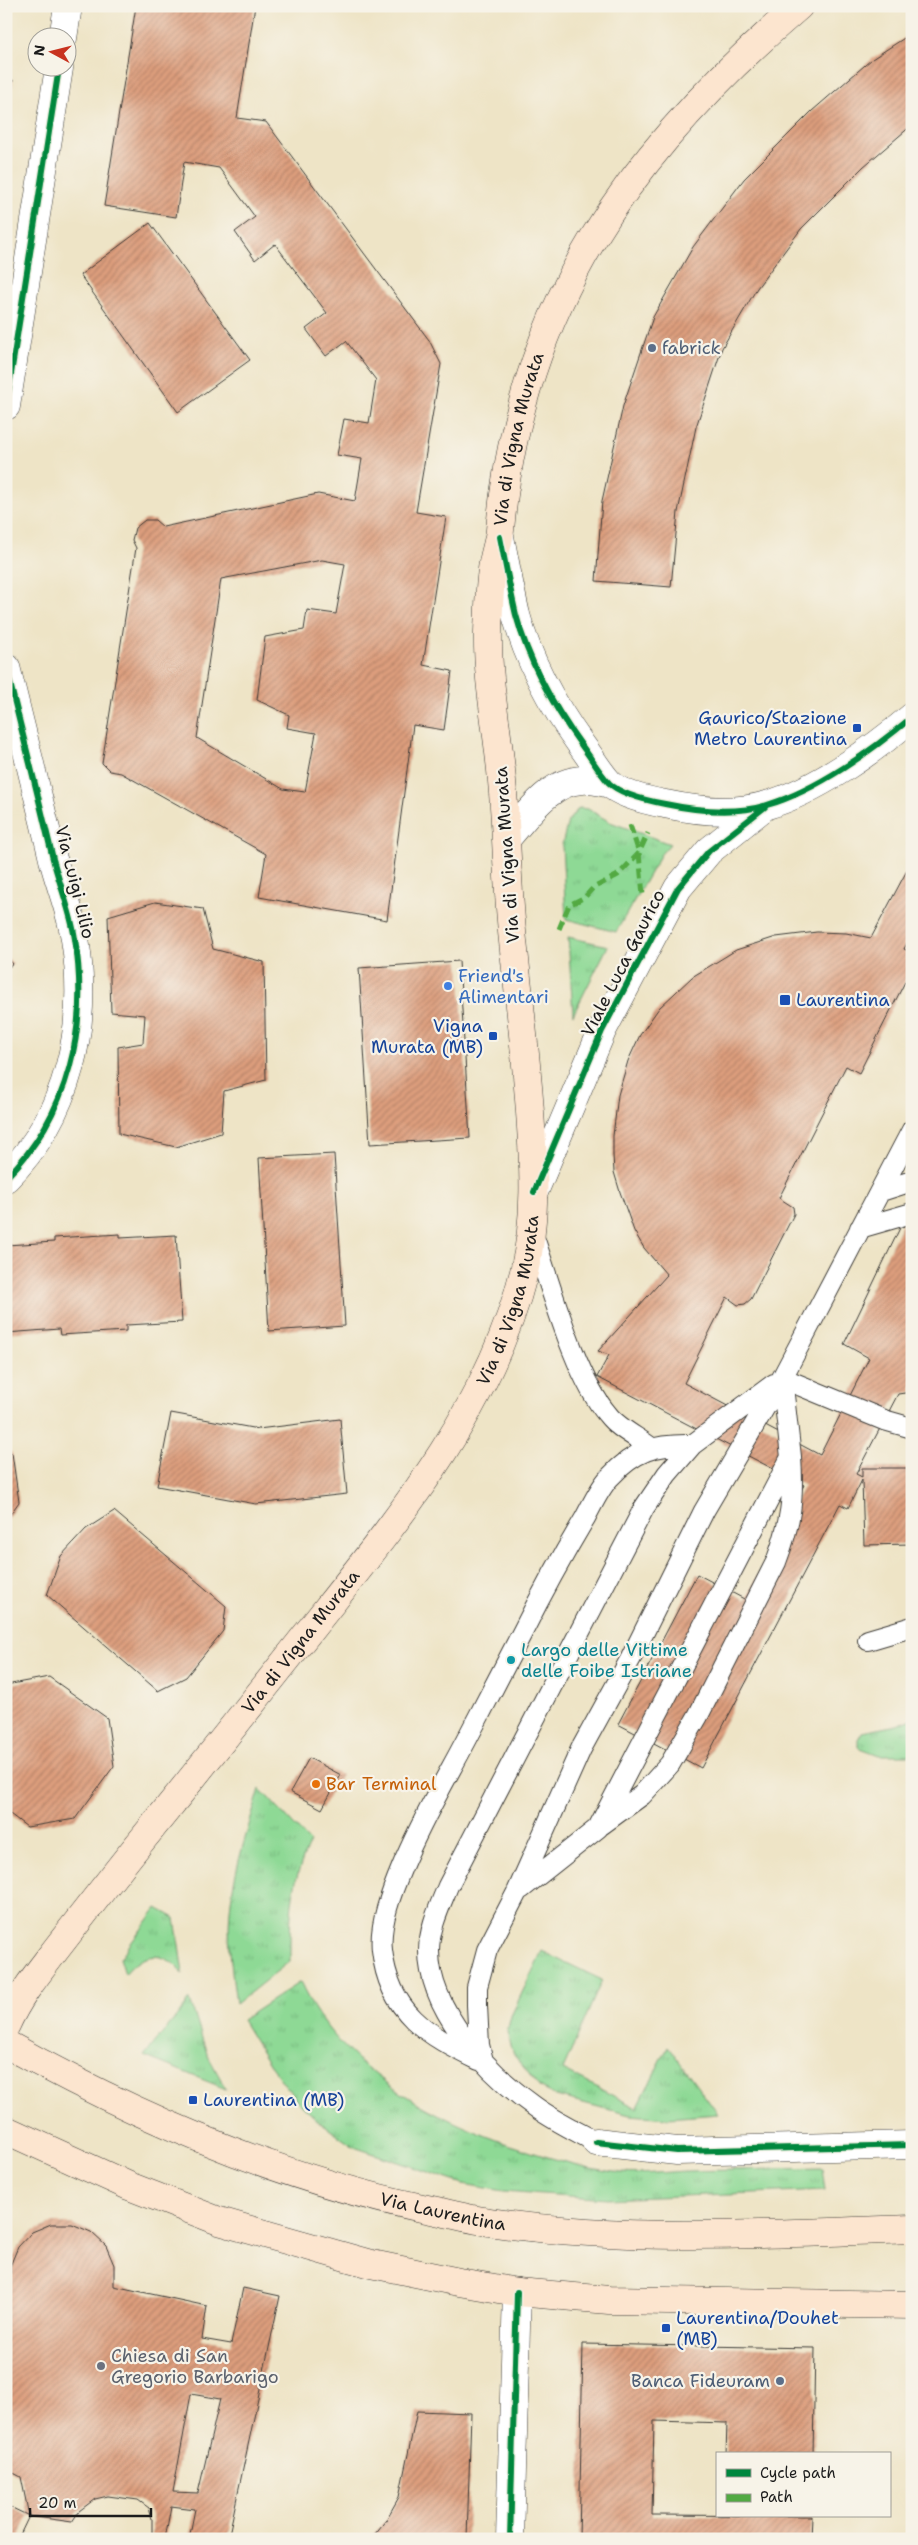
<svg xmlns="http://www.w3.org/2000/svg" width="918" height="2545" font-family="'Shantell Sans',sans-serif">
  <defs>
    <pattern id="grass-tufts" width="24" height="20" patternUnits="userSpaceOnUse" patternTransform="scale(1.25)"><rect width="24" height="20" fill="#8ed995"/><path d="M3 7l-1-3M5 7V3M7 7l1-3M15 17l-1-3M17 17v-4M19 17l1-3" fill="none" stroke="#7aba80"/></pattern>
    <pattern id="building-hatch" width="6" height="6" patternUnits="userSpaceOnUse" patternTransform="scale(1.25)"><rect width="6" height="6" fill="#dd9e7d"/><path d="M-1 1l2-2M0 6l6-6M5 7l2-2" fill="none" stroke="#b28066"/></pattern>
  </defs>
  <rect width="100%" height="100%" fill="#f7f3e8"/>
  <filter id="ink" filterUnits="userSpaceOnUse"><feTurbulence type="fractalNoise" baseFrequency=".02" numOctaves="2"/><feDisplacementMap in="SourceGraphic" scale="10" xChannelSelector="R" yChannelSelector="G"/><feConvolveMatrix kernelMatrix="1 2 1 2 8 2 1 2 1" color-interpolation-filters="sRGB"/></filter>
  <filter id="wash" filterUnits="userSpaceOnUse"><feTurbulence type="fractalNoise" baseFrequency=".0096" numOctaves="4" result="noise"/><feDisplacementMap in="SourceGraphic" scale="20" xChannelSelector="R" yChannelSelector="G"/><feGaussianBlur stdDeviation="1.12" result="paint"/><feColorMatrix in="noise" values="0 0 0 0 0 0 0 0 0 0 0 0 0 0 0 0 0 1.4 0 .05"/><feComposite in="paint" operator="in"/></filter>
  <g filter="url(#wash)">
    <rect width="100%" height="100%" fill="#eee4c6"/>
    <!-- grass -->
    <path fill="url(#grass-tufts)" stroke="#557a58" d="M579,808L588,809L610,822L670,844L661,854L616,932L566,919L562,845L568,821Z
      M568,937L608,946L573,1015Z
      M912,1719V1755H879L858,1747V1739L862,1732L897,1725Z
      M260,1789L310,1842C290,1884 290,1915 290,1961L236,2004C232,1970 226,1935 231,1901C236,1863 249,1826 260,1789Z
      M157,1908L175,1918L183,1974C166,1950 143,1951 125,1974L120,1958Z
      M542,1951L602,1980L563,2070L637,2108L668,2046L718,2114L668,2118L630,2115L556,2096L540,2088L514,2055L507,2032L511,2016Z
      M300,1982C341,2075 449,2127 541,2155C568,2163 594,2170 622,2173C643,2175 665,2172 686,2171C731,2170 777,2169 822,2168L825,2190L607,2199L504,2191L463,2184L354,2147L322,2124L298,2102L269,2064L242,2020Z
      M190,2000L207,2054L226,2089L144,2056Z"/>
    <g id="blocks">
      <!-- building -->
      <path fill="url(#building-hatch)" fill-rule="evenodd" d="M136,6H255L237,118L266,122L429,340L441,364L416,512L446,517L423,665L452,671L444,730L413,725L387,920L259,897L266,854L121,773L110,771L102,763L136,548L132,540L135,528L145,520H155L163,527L318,494L355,501L362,459L337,455L344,419L369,423L376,380L346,341L326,356L306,329L327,313L275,244L255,260L235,232L255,217L219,168L184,162L176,217L104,206ZM322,560L345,564L336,614L307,610L304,630L265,637L257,700L289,715L287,728L316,733L305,792L283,789L197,738L221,579Z
        M912,33V125L863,167L801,229L757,288L722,348L696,427L678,512L671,587L596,581L602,501L623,406L653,317L693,247L744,179L812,111L872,59Z
        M6,79L13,80L7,116H6Z
        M150,223L250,360L178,412L80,275Z
        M912,861V934L904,949L912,953V968L859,1073L846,1066L779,1198L793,1207L794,1214L751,1299L745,1304L738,1305L727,1297L684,1383L820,1455L869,1358L844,1344L912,1203V1392L898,1394L856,1474L862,1477V1468H912V1544L864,1545L862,1480L848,1508L840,1504L701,1768L618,1724L697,1574L746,1600L804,1485L597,1377L609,1355L598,1351L667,1275L644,1248L634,1231L620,1192L614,1172L613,1155V1136L618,1095L628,1061L640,1035L659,1008L692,977L736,950L776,937L817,932L846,933L871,938Z
        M155,902L203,909L213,949L264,962L266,1080L224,1091L221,1133L176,1147L119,1134L118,1047L143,1043L145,1015L111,1012L108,916Z
        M6,956L13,964L6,969Z
        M459,961L470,1138L370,1144L359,968Z
        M334,1154L345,1326L269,1331L259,1158Z
        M120,1234V1238L176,1235L182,1322L126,1325V1331L60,1335L59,1329L6,1333V1245L54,1242V1238Z
        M171,1413L258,1429L340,1419L347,1494L256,1504L157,1486Z
        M6,1449L12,1453L19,1502L6,1520Z
        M114,1511L226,1606L223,1631L186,1677L158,1691L47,1595L61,1556L86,1529Z
        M49,1677L107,1718L114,1766L75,1819L27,1827L6,1811V1685Z
        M309,1758L341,1775L322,1809L290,1792Z
        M51,2224H72L91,2232L106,2246L114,2265V2286L207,2306L202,2339L231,2344L243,2288L280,2296L228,2539H189L195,2509L171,2506L165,2539H152V2519L149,2508L138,2500L108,2496L95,2499L79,2511L72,2522L29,2516L18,2539H6V2505L29,2516L21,2477L6,2469V2277L10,2276V2266L18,2247L32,2232ZM191,2394L220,2399L198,2493L173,2492Z
        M583,2344L815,2348L813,2454H726L727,2423L654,2421L652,2515L812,2516L811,2539H579Z
        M417,2411L471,2413L467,2539H371L386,2520L399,2497Z"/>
    </g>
  </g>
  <g filter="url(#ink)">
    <use href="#blocks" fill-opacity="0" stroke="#3c3a36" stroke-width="1"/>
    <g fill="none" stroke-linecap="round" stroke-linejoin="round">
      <!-- lane casing -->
      <g stroke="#3c3a36" stroke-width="22">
        <path id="lane" d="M881,1191L912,1181
          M860,1228L912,1213
          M532,1232C550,1282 574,1376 608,1415C618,1428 637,1437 650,1447
          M782,1378L884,1420L912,1428
          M868,1640L912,1627
          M601,1825L642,1795L670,1764L698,1716L776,1562C791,1522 794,1499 791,1457
          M521,1889L598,1828L791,1457L782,1378
          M479,2060C427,2035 389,2013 382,1950C379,1924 392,1891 402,1867C421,1821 446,1779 469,1735C487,1700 505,1666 523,1631C542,1593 563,1555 585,1518C592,1505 599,1489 609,1478C635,1450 655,1444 692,1445
          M483,2061L479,2045L477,2005V1987L487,1950L517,1892L581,1749L631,1658L704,1511L782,1378L912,1130
          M596,2142C576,2131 553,2120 534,2106C488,2073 429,2011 429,1951C429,1928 440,1906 448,1886L644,1508L667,1474L692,1445L774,1384"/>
      </g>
      <!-- street casing -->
      <g stroke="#3c3a36" stroke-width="29">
        <path id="street" d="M63,38L68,6
          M6,406L59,68
          M500,537C505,562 510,589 516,615C529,663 553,706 582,746C591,758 599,772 609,783C621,795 649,801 665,804C698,811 734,815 767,805C816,791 873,750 912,717
          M6,667C22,731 38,795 53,859C60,886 71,912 75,939C89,1026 69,1115 6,1178
          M507,838C526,817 549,781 582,780C591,779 601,782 610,784
          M534,1192L602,1031L678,888L709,851L765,806
          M596,2142L677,2151L912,2145
          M510,2539L517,2292"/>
      </g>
      <!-- secondary casing -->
      <g stroke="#3c3a36" stroke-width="29">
        <g id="secondary">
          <path id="s1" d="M6,2025C19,1996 38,1973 57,1948C85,1912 113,1876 142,1840C200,1769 257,1697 314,1625C399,1518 490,1408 524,1272C537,1219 534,1167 530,1112C526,1055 519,998 513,941C507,888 507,834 502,781C498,731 487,682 488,632C489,609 489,586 493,563C495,552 499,541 500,530C520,304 631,150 799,6"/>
          <path id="s2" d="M6,2044C137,2117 276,2177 422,2208C447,2213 472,2220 496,2223C635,2242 773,2234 912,2229"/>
          <path d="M6,2130L129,2186L219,2221L367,2263L459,2282L517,2292L609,2300L912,2305"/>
        </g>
      </g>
      <!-- lane -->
      <use href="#lane" stroke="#fff" stroke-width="20"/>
      <!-- street -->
      <use href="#street" stroke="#fff" stroke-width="28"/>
      <!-- secondary -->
      <use href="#secondary" stroke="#fce5cf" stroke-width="28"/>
      <!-- quiet -->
      <path stroke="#52a943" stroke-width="5" stroke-dasharray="10 5" stroke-linecap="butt" d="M630,825L639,853L643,895
        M559,929L569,905L585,897L593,888L618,875L639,853L648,833"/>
      <!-- cycleway casing -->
      <g stroke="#f7f3e8" stroke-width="9">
        <path id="cycleway" d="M6,406L59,68
          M500,537C505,562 510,589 516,615C529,663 553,706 582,746C591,758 599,772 609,783C621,795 649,801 665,804C698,811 734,815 767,805C816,791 873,750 912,717
          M6,667C22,731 38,795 53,859C60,886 71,912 75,939C89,1026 69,1115 6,1178
          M534,1192L602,1031L678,888L709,851L765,807
          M596,2142L677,2151L912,2145
          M510,2539L517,2292"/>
      </g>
      <!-- cycleway -->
      <use href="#cycleway" stroke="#00873e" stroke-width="6"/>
    </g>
  </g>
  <!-- markers -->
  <g fill="#5c6f8a" stroke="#f7f3e8" stroke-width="2">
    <circle cx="652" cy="348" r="5"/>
    <circle cx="780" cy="2381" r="5"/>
  </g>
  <g fill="#1a4fb4" stroke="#f7f3e8" stroke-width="2">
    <rect x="852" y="723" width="10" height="10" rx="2.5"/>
    <rect x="779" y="994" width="12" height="12" rx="2.5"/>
    <rect x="488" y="1031" width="10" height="10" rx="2.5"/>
    <rect x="188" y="2095" width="10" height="10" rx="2.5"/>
    <rect x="661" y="2323" width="10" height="10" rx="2.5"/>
  </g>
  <circle fill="#3f7fe0" stroke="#f7f3e8" stroke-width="2" cx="448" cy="986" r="5"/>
  <circle fill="#0f9aa8" stroke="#f7f3e8" stroke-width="2" cx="511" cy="1660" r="5"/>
  <circle fill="#e8710a" stroke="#f7f3e8" stroke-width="2" cx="316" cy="1784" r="5"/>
  <circle fill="#6b7280" stroke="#f7f3e8" stroke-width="2" cx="101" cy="2366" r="5"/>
  <g text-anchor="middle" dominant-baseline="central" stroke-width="4.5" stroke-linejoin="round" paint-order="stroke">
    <!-- service labels -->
    <g font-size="18" fill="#4e5e75" stroke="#f7f3e8" text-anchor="start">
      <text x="662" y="348">fabrick</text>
      <text x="770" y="2381" text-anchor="end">Banca Fideuram</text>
    </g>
    <!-- street labels -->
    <g font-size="18" fill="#1c1c1c" stroke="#f7f3e8">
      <text stroke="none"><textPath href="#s1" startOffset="1758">Via di Vigna Murata</textPath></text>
      <text transform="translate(507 855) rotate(-94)">Via di Vigna Murata</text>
      <text transform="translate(75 882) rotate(76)">Via Luigi Lilio</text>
      <text transform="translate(623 963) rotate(-63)">Viale Luca Gaurico</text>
      <text stroke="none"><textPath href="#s1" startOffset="888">Via di Vigna Murata</textPath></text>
      <text stroke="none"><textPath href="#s1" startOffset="484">Via di Vigna Murata</textPath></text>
      <text stroke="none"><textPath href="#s2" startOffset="470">Via Laurentina</textPath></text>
    </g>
    <!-- transit labels -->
    <g font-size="18" fill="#164399" stroke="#f7f3e8" text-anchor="start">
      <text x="847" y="718" text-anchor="end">Gaurico/Stazione<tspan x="847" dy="21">Metro Laurentina</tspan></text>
      <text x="796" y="1000">Laurentina</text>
      <text x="483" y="1026" text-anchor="end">Vigna<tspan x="483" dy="21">Murata (MB)</tspan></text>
      <text x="203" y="2100">Laurentina (MB)</text>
      <text x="676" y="2318">Laurentina/Douhet<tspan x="676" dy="21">(MB)</tspan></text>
    </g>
    <!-- shop labels -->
    <g font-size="18" fill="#366cbe" stroke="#f7f3e8" text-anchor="start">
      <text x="458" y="976">Friend's<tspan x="458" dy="21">Alimentari</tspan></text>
    </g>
    <!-- culture labels -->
    <g font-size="18" fill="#0d838f" stroke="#f7f3e8" text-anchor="start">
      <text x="521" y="1650">Largo delle Vittime<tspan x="521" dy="21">delle Foibe Istriane</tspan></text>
    </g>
    <!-- food labels -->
    <g font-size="18" fill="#c56008" stroke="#f7f3e8" text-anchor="start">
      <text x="326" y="1784">Bar Terminal</text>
    </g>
    <!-- worship labels -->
    <g font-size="18" fill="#5b616d" stroke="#f7f3e8" text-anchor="start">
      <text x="111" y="2356">Chiesa di San<tspan x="111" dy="21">Gregorio Barbarigo</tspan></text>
    </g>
  </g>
  <!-- margin -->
  <rect width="918" height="2545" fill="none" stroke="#f7f3e8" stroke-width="25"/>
  <!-- legend -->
  <rect x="716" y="2452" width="175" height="65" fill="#f7f3e8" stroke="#9f9d96"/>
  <rect x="726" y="2469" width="25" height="8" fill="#00873e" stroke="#9f9d96"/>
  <text x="760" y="2478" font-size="15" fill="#1c1c1c">Cycle path</text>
  <rect x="726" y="2494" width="25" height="8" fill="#52a943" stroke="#9f9d96"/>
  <text x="760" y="2502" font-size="15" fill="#1c1c1c">Path</text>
  <!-- north arrow -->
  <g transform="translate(52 52) rotate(277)"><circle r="24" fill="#f7f3e8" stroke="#9f9d96"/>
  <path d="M0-4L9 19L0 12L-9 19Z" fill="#c8321e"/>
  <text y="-8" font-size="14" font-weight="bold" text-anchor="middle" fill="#1c1c1c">N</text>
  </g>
  <!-- scale -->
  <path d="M30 2508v8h121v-8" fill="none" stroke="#1c1c1c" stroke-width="2.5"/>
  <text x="38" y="2508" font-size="15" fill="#1c1c1c" stroke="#f7f3e8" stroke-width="4" paint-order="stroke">20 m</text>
</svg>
